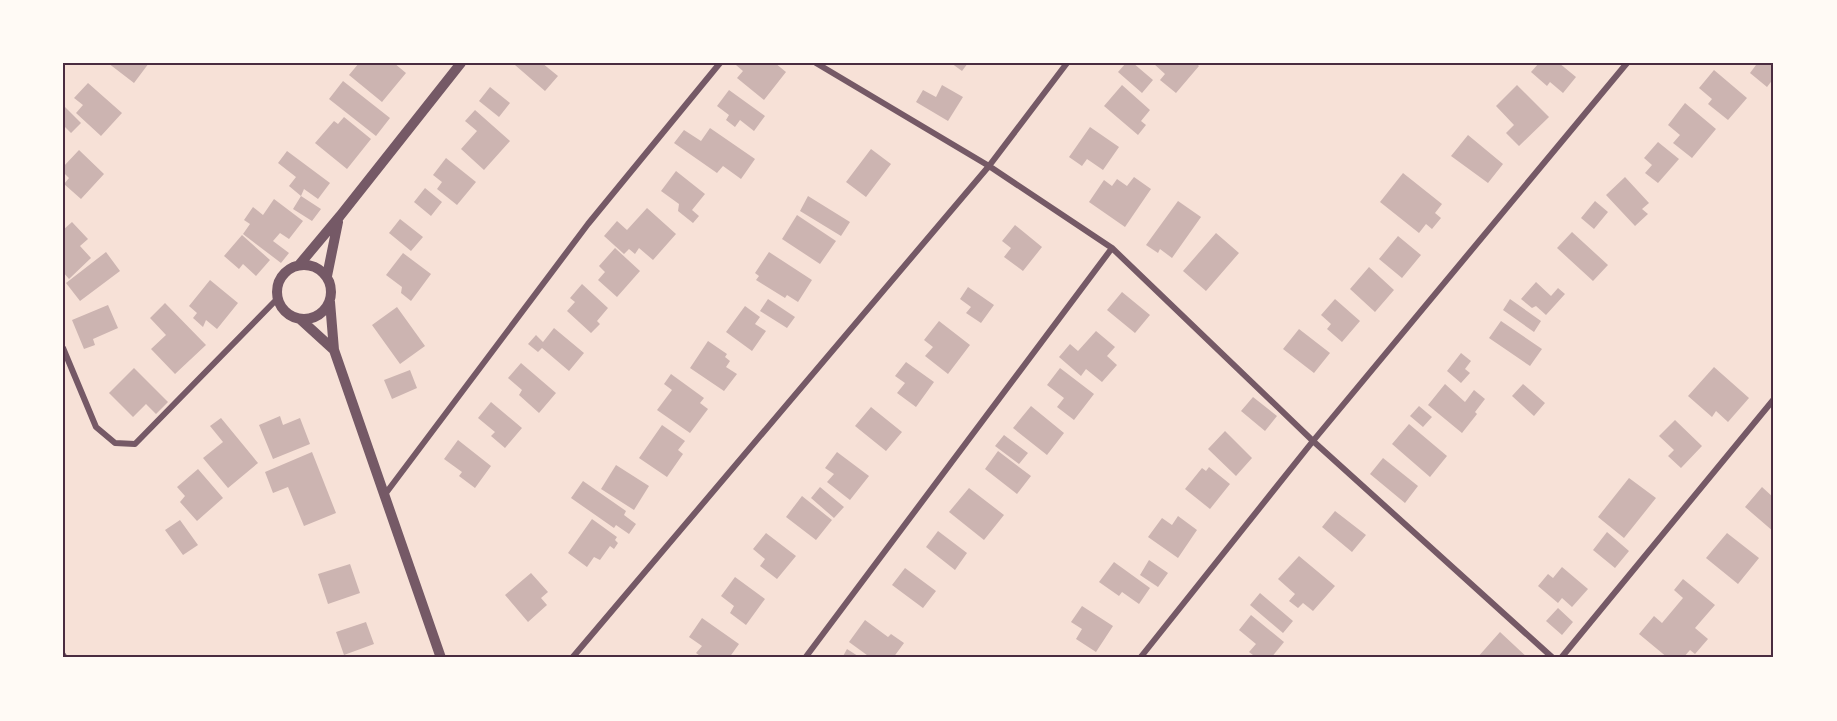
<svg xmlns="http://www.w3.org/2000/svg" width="1837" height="721" font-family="'Fira Sans Condensed',sans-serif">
  <rect width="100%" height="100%" fill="#f7e1d7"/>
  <!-- building -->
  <path fill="#ccb4b1" d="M108,63H149L134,83Z
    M359,63H394L406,73L382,102L349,75Z
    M517,63H542L558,76L545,91L515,65Z
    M737,63H775L786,72L764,100L737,78L743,71L736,65Z
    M951,63H968L962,71Z
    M1126,63H1133L1153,80L1142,93L1118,72Z
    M1153,63H1196L1199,66L1176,93L1160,80L1165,74Z
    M1539,63H1559L1576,77L1563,93L1550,82L1547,86L1531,72Z
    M1753,63H1774V78L1767,87L1750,73L1756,65Z
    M1714,70L1747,98L1728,120L1708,104L1712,99L1699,88Z
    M343,81L390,118L376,136L329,99Z
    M88,83L122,113L101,136L76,113L83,105L74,98Z
    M942,85L963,97L948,121L916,102L923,90L936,97Z
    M1122,85L1150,110L1141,121L1146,125L1138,135L1104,106Z
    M1517,85L1549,117L1519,146L1506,133L1514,125L1496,106Z
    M490,87L510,103L499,117L479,101Z
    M729,90L765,116L754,131L740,120L735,127L726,120L729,115L717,106Z
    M1685,103L1716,129L1692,158L1673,143L1680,135L1668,125Z
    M63,105L81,123L71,133L63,125Z
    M475,110L510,141L484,170L461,149L477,131L465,121Z
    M344,117L371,139L347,169L315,143L334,121L338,124Z
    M1090,127L1119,147L1103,170L1087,159L1082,166L1069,157Z
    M710,128L755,159L741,179L723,166L717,173L674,143L684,130L701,141Z
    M1468,135L1503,164L1488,183L1451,156Z
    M1658,142L1679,159L1658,183L1645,173L1652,165L1644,158Z
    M871,149L891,164L866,197L846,182Z
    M79,150L104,174L81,199L64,184L69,178L63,172V167Z
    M287,151L330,183L318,199L304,189L301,196L289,186L296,177L278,163Z
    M446,158L476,182L457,205L437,189L442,182L433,175Z
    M676,171L705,194L692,210L699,216L693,223L678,211L679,204L661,191Z
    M1403,173L1442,204L1435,213L1441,218L1432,229L1426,224L1419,233L1380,202Z
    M1134,177L1151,189L1125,227L1089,202L1104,180L1112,186L1117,179L1127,186Z
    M1625,177L1649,203L1642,209L1648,214L1635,226L1606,195Z
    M425,188L442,202L431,216L414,202Z
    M301,196L321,209L312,221L293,209Z
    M808,196L850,222L841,236L800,211Z
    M274,199L303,221L289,239L280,233L273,241L289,253L281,263L243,234L250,224L244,220L253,207L263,215Z
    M1178,201L1201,217L1172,258L1160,249L1158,253L1146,245Z
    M1595,201L1608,212L1594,229L1581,218Z
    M647,208L676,234L653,260L639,248L635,254L629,249L624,254L604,236L617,221L627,230Z
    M797,215L836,241L820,264L782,239Z
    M400,219L423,237L411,251L389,233Z
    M72,222L88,239L80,246L91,258L69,279L63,272V230Z
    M1015,225L1042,247L1023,271L1004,257L1011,248L1002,241Z
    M1572,232L1608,265L1593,281L1557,248Z
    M1216,233L1239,253L1206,291L1183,271Z
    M242,235L270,260L256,276L243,264L239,269L224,256Z
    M1398,236L1421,255L1402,278L1379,259Z
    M615,248L640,271L617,297L598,280L605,272L599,266Z
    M106,252L120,271L80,301L66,283Z
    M769,252L812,280L798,302L787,295L785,298L756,280L759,276L755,273Z
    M403,253L431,274L411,301L401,293L402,287L386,275Z
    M1369,267L1394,290L1375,312L1350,289Z
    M210,280L238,303L217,329L206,320L203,327L193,318L197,313L189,306Z
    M1536,282L1551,296L1558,288L1565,294L1546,315L1536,306L1532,308L1521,299Z
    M582,284L608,308L597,321L600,324L591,333L567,311L575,302L570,298Z
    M968,287L994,305L981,323L966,313L971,307L960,299Z
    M1122,292L1150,315L1135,333L1107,310Z
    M768,299L795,317L787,328L760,311Z
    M1335,299L1360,321L1342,342L1327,329L1331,324L1321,315Z
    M1510,299L1541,321L1534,332L1503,310Z
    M165,303L206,345L175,374L151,349L166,335L150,318Z
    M108,305L118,328L93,339L95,345L84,349L72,320Z
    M745,306L760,317L755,324L766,331L752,351L726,332Z
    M397,307L425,346L400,364L372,325Z
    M939,321L970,345L948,374L925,356L933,347L924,340Z
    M1501,321L1542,349L1530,366L1489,338Z
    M554,328L584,353L569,371L542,348L538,352L528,344L536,335L543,342Z
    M1299,329L1330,353L1314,373L1283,349Z
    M1096,331L1115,347L1107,356L1117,365L1102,382L1086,369L1081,376L1059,357L1070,344L1078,351Z
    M708,341L727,354L725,357L730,361L726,367L737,374L724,391L690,368Z
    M1461,353L1471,361L1465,369L1470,373L1461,383L1447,371Z
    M906,362L934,382L916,407L897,393L905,383L895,376Z
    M521,363L556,393L539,413L519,395L522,390L508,378Z
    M1714,367L1749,398L1728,422L1716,411L1712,417L1688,396Z
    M134,368L168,402L156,414L146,404L133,417L109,393Z
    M1060,368L1094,394L1074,420L1057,407L1064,398L1047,385Z
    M410,370L417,388L392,399L384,380Z
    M671,374L704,398L700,403L708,409L690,433L657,410L672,390L664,384Z
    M1445,384L1465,402L1474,390L1485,399L1475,412L1477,414L1462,433L1428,405Z
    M1523,384L1545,403L1534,416L1512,396Z
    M1253,397L1277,416L1265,431L1241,411Z
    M491,402L522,428L505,448L491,436L495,432L478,418Z
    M1031,406L1064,433L1047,455L1013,428Z
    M1419,406L1432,417L1423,427L1410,416Z
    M871,407L902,432L886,451L855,426Z
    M280,416L283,425L300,418L310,444L273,459L259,425Z
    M221,418L258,463L228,488L203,458L223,442L210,426Z
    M1675,420L1702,446L1681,468L1668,456L1674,450L1659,436Z
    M1409,424L1447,456L1430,477L1392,444Z
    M662,425L685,441L678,450L683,454L667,477L639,458Z
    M1225,431L1252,458L1236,476L1208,449Z
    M1004,435L1028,453L1019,464L995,446Z
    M458,440L491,466L475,488L459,476L462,472L444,459Z
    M998,451L1031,476L1017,494L985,469Z
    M312,452L336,513L304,526L288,487L273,493L265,472Z
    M837,452L869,476L850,500L827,482L834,474L825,468Z
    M1383,458L1418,486L1405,503L1370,474Z
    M616,465L649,486L634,510L601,489Z
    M1209,467L1230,484L1210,509L1185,489L1202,468L1206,471Z
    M198,469L223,498L197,521L180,502L185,496L177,487Z
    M1629,478L1656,498L1624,538L1598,517Z
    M583,481L626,511L624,515L636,524L629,534L616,525L614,528L571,498Z
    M820,487L844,507L834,518L811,498Z
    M1762,487L1774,498V532L1745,507Z
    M969,488L1004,515L984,540L949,512Z
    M802,496L832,520L816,540L786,517Z
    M1335,511L1366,535L1352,552L1322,527Z
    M1178,516L1197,530L1178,558L1148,537L1162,518L1172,525Z
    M592,519L617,537L615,540L618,543L614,549L610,546L600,560L594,557L587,567L568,553Z
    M180,520L198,545L183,555L165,530Z
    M938,531L967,553L955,570L926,547Z
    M1607,532L1629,551L1615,568L1593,550Z
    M766,533L796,556L777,579L760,566L765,559L753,549Z
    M1727,533L1759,558L1738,584L1706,558Z
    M1299,556L1335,586L1313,611L1303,603L1298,608L1289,601L1295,594L1278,579Z
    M1149,560L1168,573L1158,587L1140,575Z
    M1114,562L1150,588L1139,604L1122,592L1119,596L1099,582Z
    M350,564L360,593L328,604L318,574Z
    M1562,567L1588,589L1572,607L1562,598L1558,603L1538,586L1548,574L1553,578Z
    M905,568L936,591L923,608L892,585Z
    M531,573L548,592L541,598L547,605L528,622L505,595Z
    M735,577L765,599L746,625L730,613L734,606L721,596Z
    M1683,579L1715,605L1695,628L1708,639L1695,654L1690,650L1683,658H1668L1639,634L1654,616L1662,623L1683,598L1674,590Z
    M1260,593L1293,621L1283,633L1250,605Z
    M1082,606L1113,626L1096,652L1076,639L1082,629L1071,622Z
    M1558,608L1573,622L1562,635L1546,621Z
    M1251,615L1284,642L1271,658H1257L1249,652L1256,644L1239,630Z
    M702,618L739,644L729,658H703L696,653L702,646L689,637Z
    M865,620L888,637L891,634L904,643L893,658H871L849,642Z
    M366,622L374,644L344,655L336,632Z
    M1500,632L1528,658H1477Z
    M847,649L861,658H842Z"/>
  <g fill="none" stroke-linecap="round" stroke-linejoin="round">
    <!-- minor -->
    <path stroke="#755966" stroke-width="6" d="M816,63L989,166L1112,248L1313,441L1553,658
      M63,348L96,427L115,443L135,444L278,298
      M386,493L588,224L720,63
      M63,655L65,658
      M572,658L989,166L1067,63
      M805,658L1112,248
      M1140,658L1313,441L1627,63
      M1561,658L1774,399"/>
    <!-- tertiary -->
    <path stroke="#755966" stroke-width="10" d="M277 292a27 27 0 1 1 54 0a27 27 0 1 1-54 0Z
      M299,265L340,216L461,63
      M327,276L338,222
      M330,302L334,350L441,658
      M300,319L334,350"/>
  </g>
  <!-- border -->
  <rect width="1837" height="721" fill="none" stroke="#fffaf5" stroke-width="129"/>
  <rect x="64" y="64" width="1708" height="592" fill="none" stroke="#4a2c40" stroke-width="2"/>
</svg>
